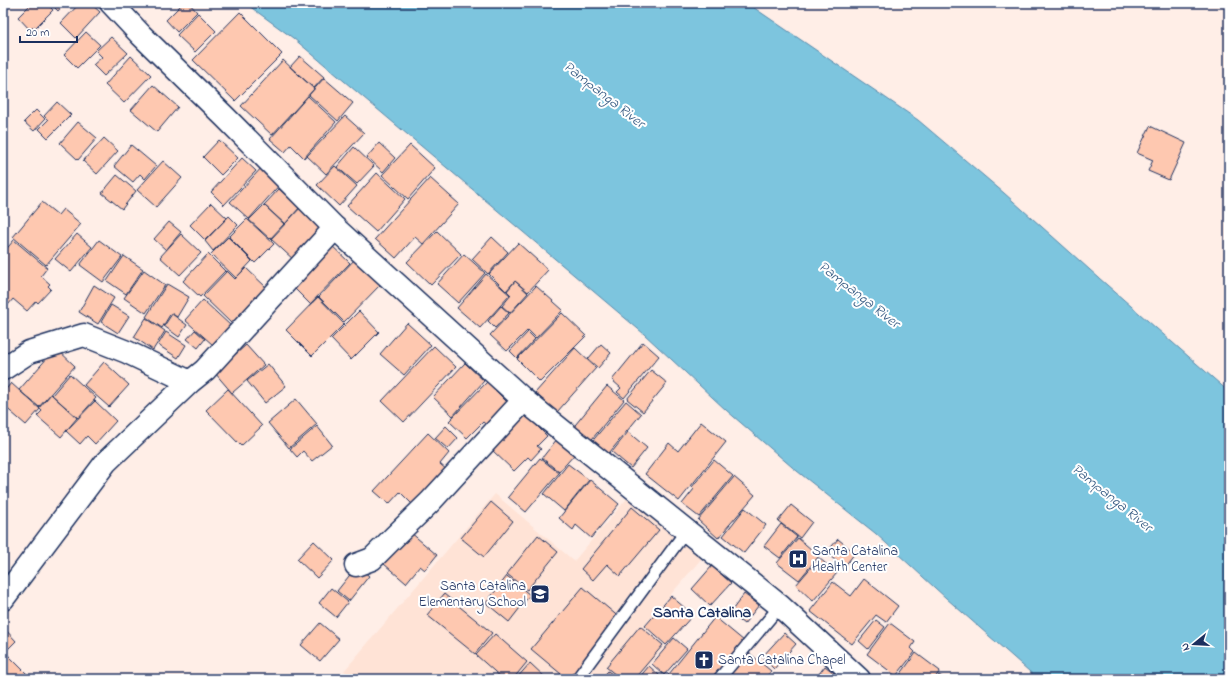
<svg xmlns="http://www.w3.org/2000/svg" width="1232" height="682" font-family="'Indie Flower',sans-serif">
  <rect width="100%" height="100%" fill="#ffeee7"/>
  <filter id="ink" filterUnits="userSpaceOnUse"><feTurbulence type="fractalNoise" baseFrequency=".025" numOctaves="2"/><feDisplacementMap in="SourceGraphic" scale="8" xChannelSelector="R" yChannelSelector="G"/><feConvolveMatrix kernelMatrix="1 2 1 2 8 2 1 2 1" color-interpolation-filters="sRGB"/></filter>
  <g filter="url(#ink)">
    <!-- built -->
    <path fill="#ffe3d6" d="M495,494L574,561L630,495L702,558L643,627L665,646L637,679H353L344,671Z"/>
    <!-- water -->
    <path fill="#7dc5de" stroke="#5689ab" d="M245,3H747L918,120L1004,193L1099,278L1229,392V679H1038L946,598L875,533L792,467L726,410L644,334L293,38Z"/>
    <!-- building -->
    <path fill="#fec8b0" stroke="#1b2f5e" d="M32,3H46L53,10L36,27L34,26L30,30L18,17Z
      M50,3H65L58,11Z
      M80,3H90L100,12L76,38L61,23Z
      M183,3H189L197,12L177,32L166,20Z
      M240,12L282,54L235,101L193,60Z
      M198,13L216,31L195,52L177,35Z
      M86,32L100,45L77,68L64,55Z
      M111,37L128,53L104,76L93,65L102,57L96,51Z
      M131,56L151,75L124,103L105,85Z
      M300,56L324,77L314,88L290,67Z
      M283,60L314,89L272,135L241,106Z
      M324,78L353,103L338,121L309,95Z
      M153,85L178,107L157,132L131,110Z
      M308,96L336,122L304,158L291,145L285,152L270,139Z
      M57,102L71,115L48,138L39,129L48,120L44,116Z
      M36,110L45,119L34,131L24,122Z
      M345,116L364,133L326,174L307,156Z
      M78,122L97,138L78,160L60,143Z
      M1150,126L1186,143L1169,180L1148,171L1153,160L1137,153Z
      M104,138L118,151L97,174L83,161Z
      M219,140L238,158L221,175L203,157Z
      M379,143L395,158L383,172L367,157Z
      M131,145L156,166L145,179L140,174L133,182L114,166Z
      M410,145L435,168L408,199L382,175Z
      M354,147L374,166L357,184L337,167Z
      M242,158L256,171L224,205L211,192Z
      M163,161L182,178L156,207L137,190Z
      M264,165L282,182L249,219L230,202Z
      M335,166L357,186L339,206L317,185Z
      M377,173L405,199L376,232L347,206Z
      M117,175L136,191L122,209L102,193Z
      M430,178L459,204L423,244L415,237L396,258L375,239Z
      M279,189L300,207L285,224L264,205Z
      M42,202L58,215L63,209L81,224L46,265L13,237Z
      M211,203L227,218L205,240L190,225Z
      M264,205L284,224L270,239L249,220Z
      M302,206L325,228L295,261L271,239Z
      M229,216L238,225L213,251L205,241Z
      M247,219L274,244L255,263L229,237Z
      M169,222L181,232L166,250L154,239Z
      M437,231L461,254L431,285L407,262Z
      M77,234L92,247L71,272L55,259Z
      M181,234L201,253L180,275L160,257Z
      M228,237L252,261L236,278L211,254Z
      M492,237L508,252L488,274L472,259Z
      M14,240L47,268L41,276L50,284L48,286L51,289L38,303L36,301L27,311L13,299L8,305L3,301V253Z
      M99,240L122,257L103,282L80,265Z
      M328,242L350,263L310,304L288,282Z
      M518,243L548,270L528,292L515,281L506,291L489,274Z
      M208,254L225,271L200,297L183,281Z
      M464,254L485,273L458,303L437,284Z
      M124,256L143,269L126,294L107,281Z
      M356,258L382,283L344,322L319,297Z
      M246,268L267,288L232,324L203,296L227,271L235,279Z
      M144,270L165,285L146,313L124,298Z
      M486,274L510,295L480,328L457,308Z
      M515,281L528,293L510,313L502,306L511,295L507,291Z
      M167,284L189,297L177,317L171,313L162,328L146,317Z
      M94,285L114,298L98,324L79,312Z
      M536,286L563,310L536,338L528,330L507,351L490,335Z
      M318,297L344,324L312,356L286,330Z
      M203,300L231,326L213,345L185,320Z
      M111,305L129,316L118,333L101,322Z
      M501,306L509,313L495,328L488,321Z
      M359,311L379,332L351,360L331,339Z
      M562,313L586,336L540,382L517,359Z
      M172,314L187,325L179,337L164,326Z
      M146,318L165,331L153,350L134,337Z
      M407,323L431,345L404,375L380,354Z
      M195,330L205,339L198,348L187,339Z
      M166,332L186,345L178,358L158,345Z
      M528,332L535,339L517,358L510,351Z
      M643,342L659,356L624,398L617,392L621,388L612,380Z
      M601,344L611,353L598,368L588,359Z
      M246,345L264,365L232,393L215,373Z
      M434,346L456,367L404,422L382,401Z
      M56,348L75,366L39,407L19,390Z
      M575,348L596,368L557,412L535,393Z
      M104,362L129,385L109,407L84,385Z
      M465,363L484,381L453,416L433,397Z
      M268,364L286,386L265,403L247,381Z
      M651,370L667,383L643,412L627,399Z
      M70,374L96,398L78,418L52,395Z
      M487,382L512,407L491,429L483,422L467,438L449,421Z
      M11,383L40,409L26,425L3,405V393Z
      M607,386L624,400L588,444L571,430Z
      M228,389L262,426L241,446L206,410Z
      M51,394L77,418L61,437L37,416L42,411L39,408Z
      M296,399L317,424L289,448L268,423Z
      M95,401L116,421L95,444L87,436L80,444L66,431Z
      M626,401L641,414L605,458L589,445Z
      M525,414L547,436L537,446L541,449L531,460L528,457L514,471L492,450Z
      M701,422L726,442L679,501L645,474L669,443L678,451Z
      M317,426L332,445L312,461L303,451L297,457L290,449Z
      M446,426L458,438L448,449L435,438Z
      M628,432L647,448L631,468L612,452Z
      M428,433L449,453L440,464L448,471L415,507L400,492L389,504L374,491Z
      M557,439L575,454L559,472L542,458Z
      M540,458L559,473L526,512L508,497Z
      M714,460L733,476L699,517L682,504L694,489L692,487Z
      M568,464L589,480L564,511L544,494Z
      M734,477L755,495L718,538L698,520Z
      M590,480L619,504L591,538L576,525L573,530L559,518Z
      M491,502L513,521L484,557L461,538Z
      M791,505L812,522L800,538L778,521Z
      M632,507L659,530L620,576L607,564L593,580L581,569Z
      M745,508L766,525L744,553L723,536Z
      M781,524L797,537L780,558L764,546Z
      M410,532L437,555L425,570L420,566L406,583L384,564Z
      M538,535L558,552L527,590L507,574Z
      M798,538L819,556L799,580L777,563Z
      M838,539L855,553L844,567L826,553Z
      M314,541L334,560L317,578L297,559Z
      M819,558L837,573L813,601L796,585Z
      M357,566L369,576L349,601L337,591Z
      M712,566L731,583L710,606L692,589Z
      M507,576L530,595L509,622L486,603Z
      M864,579L898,606L886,622L876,615L852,644L810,611L833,582L851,596Z
      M583,587L621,619L571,679H567L531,649Z
      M331,588L348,602L336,617L319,603Z
      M444,594L492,633L475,654L427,615Z
      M744,594L759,605L744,624L730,613Z
      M671,596L693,615L666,645L645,626Z
      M715,617L744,641L712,679H665Z
      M876,620L885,627L868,649L859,641Z
      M320,623L339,639L320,661L301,645Z
      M890,623L915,642L911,648L915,652L896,676L867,654Z
      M640,626L663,645L634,679H621L606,667Z
      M3,627L16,641L6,651L3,649Z
      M784,633L796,644L774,669L762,657Z
      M495,634L527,662L513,679H503L476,655Z
      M674,638L687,649L664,675L652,664Z
      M3,650L32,679H3Z
      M748,652L771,671L765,679H726Z
      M916,653L940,671L934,679H897Z
      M530,663L547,679H516Z
      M649,666L659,675L655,679H638Z
      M825,666L842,679H815Z
      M608,671L618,679H601Z
      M939,675L945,679H936Z"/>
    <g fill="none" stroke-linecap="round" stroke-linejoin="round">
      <!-- lane casing -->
      <g stroke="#1b2f5e" stroke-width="14">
        <path id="lane" d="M577,679L686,531
          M719,679L780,606"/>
      </g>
      <!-- street casing -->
      <g stroke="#1b2f5e" stroke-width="25">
        <path id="street" d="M3,369L29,352L84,335L127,352L190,382
          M356,565L372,559L395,536L430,502L524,400
          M3,599L106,462L190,382L205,370L335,228"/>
      </g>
      <!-- secondary casing -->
      <g stroke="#1b2f5e" stroke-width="25">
        <path id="secondary" d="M111,3L141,35L225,117L335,228L524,400L780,606L859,679"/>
      </g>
      <!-- lane -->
      <use href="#lane" stroke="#fff" stroke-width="11"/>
      <!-- street -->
      <use href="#street" stroke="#fff" stroke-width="22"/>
      <!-- secondary -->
      <use href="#secondary" stroke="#fff" stroke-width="22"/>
    </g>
  </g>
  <!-- icons -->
  <defs>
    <g id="hospital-square" transform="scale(1)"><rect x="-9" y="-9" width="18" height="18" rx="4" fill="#1b2f5e" stroke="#fff"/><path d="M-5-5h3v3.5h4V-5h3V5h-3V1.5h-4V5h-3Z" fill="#fff"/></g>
    <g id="school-square" transform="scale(1)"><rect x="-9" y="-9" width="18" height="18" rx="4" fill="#1b2f5e" stroke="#fff"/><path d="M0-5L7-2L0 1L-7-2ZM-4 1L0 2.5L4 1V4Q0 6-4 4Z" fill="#fff"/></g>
    <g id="church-square" transform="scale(1)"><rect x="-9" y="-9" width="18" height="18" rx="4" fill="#1b2f5e" stroke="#fff"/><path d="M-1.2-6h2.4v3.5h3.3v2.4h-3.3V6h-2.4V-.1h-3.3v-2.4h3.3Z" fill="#fff"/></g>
  </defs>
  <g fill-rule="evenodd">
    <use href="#hospital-square" x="798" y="559"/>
    <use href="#school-square" x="540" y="594"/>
    <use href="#church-square" x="704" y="660"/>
  </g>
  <g text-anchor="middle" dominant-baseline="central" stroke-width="4" stroke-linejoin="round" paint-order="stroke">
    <!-- poi labels -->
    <g font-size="14" fill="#1b2f5e" stroke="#fff" text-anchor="start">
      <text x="812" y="551">Santa Catalina<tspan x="812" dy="16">Health Center</tspan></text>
      <text x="526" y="586" text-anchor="end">Santa Catalina<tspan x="526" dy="16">Elementary School</tspan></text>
      <text x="718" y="660">Santa Catalina Chapel</text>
    </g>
    <!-- water labels -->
    <g font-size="15" font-style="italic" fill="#385c84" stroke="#fff">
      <text transform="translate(604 95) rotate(38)">Pampanga River</text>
      <text transform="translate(859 295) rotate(38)">Pampanga River</text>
      <text transform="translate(1112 498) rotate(39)">Pampanga River</text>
    </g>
    <!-- quarter labels -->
    <g font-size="16" font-weight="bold" fill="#1b2f5e" stroke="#fff">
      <text x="702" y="613">Santa Catalina</text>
    </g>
  </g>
  <!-- margin -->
  <rect width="1232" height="682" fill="none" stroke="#fff" stroke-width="16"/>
  <rect x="8" y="8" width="1216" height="666" fill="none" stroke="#1b2f5e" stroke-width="1.5" filter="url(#ink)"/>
  <!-- north arrow -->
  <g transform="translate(1194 644) rotate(252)" stroke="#ffffff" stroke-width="3" paint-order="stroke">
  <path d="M0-3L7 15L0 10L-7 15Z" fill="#1b2f5e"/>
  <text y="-6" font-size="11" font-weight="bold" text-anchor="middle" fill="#1b2f5e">N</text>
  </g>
  <!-- scale -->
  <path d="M20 36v6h57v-6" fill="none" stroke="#1b2f5e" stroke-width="2"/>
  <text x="26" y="36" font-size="12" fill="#1b2f5e" stroke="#ffffff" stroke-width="3" paint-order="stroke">20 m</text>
</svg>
